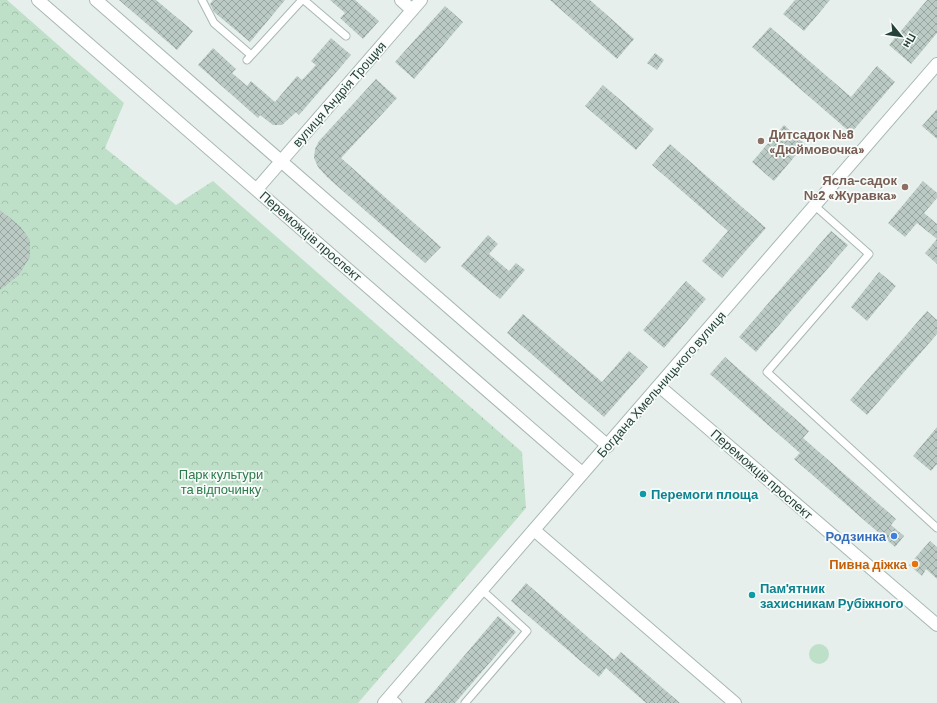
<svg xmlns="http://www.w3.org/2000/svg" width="937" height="703" font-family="Barlow,sans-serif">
  <defs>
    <pattern id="park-crowns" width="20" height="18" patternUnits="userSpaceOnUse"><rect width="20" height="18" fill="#bfe0c8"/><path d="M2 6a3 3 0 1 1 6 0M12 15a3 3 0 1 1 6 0" fill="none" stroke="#a4c1ad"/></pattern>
    <pattern id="building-cross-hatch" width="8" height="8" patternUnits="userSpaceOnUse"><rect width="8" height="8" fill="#bbcac4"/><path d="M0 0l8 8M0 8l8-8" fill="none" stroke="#98a6a0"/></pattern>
  </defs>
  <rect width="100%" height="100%" fill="#e6efeb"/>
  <!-- grass -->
  <path fill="#bfe0c8" d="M809 654a10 10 0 1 1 20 0a10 10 0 1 1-20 0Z"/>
  <!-- park -->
  <path fill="url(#park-crowns)" d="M0,0H7L124,103L105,148L176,205L213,181L522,452L526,508L358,703H0Z"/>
  <!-- building -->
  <path fill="url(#building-cross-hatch)" d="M119,0H156L193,31L177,50Z
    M213,0H285L250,42L214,12L210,4Z
    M330,0H355L379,21L363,39L340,18L345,13Z
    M550,0H590L634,39L617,59Z
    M795,0H830L804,31L783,14Z
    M927,0H937V33L911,64L889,45Z
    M445,6L463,22L414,79L395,62Z
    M770,27L851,97L877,66L895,82L851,133L752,47Z
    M331,38L351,55L299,115L296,112L282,125H273L260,115L258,118L198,65L213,48L236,69L232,73L247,86L251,81L275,102L297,76L302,80L316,65L311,61Z
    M655,53L664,60L657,70L647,63Z
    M376,79L397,98L341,158L441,247L425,263L327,177L318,167L314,158L315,149L319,141Z
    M603,85L654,129L636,150L585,106Z
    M937,109V139L922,126Z
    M784,125L805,144L774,181L752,162Z
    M670,144L766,228L722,278L702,261L728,231L652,165Z
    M923,181L937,193V198L924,213L937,224V264L925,253L937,239L917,223L905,237L888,223Z
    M0,210L20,226L30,240V257L19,275L0,290Z
    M831,231L848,245L756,352L739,337Z
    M488,235L498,244L489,254L509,271L516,263L525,270L500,299L461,266Z
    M879,272L896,286L867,321L851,307Z
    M686,281L706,299L664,348L643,330Z
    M927,311L937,320V334L867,415L850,400Z
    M523,314L602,382L629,351L648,367L604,417L507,333Z
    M725,357L809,431L803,438L896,519L891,525L904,536L895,547L794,459L800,453L710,374Z
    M937,427V464L931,471L913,456Z
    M930,541L937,547V579L926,569L922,576L909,565Z
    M526,583L614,660L621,652L680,703H646L606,668L599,677L511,601Z
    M498,616L516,632L455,703H424Z"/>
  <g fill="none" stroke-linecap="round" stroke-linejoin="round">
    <!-- service casing -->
    <g stroke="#a8b8b2" stroke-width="9">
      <path id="service" d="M202,0L214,23L251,55
        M304,0L346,36
        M247,60L302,0
        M815,206L869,254L767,372L937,528
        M390,696L398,703
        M465,703L527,631L482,590"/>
    </g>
    <!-- minor casing -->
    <g stroke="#a8b8b2" stroke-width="14">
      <path id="minor" d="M401,0L412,10
        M659,386L937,625
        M534,530L735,703"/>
    </g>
    <!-- tertiary casing -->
    <g stroke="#a8b8b2" stroke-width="14">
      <path id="tertiary" d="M38,0L582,473
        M96,0L608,446
        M257,189L421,0
        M384,703L937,64"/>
    </g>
    <!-- service -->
    <use href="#service" stroke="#fff" stroke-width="7"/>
    <!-- minor -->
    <use href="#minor" stroke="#fff" stroke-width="12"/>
    <!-- tertiary -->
    <use href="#tertiary" stroke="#fff" stroke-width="12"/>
  </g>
  <!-- markers -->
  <g fill="#8d6e63" stroke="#f7fbf9" stroke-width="1.5">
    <circle cx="761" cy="141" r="4"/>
    <circle cx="905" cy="187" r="4"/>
  </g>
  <g fill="#0f9aa8" stroke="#f7fbf9" stroke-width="1.5">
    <circle cx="643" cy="494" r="4"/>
    <circle cx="752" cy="595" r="4"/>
  </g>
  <circle fill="#3f7fe0" stroke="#f7fbf9" stroke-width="1.5" cx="894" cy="536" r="4"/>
  <circle fill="#e8710a" stroke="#f7fbf9" stroke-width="1.5" cx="915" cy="564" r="4"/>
  <g text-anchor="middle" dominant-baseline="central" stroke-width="3.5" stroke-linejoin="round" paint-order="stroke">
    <!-- street labels -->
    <g font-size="13" fill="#24423a" stroke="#f7fbf9">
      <text transform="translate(339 94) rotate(-49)">вулиця Андрія Трощия</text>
      <text transform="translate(311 236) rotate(41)">Переможців проспект</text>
      <text transform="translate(661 384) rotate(-49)">Богдана Хмельницького вулиця</text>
      <text transform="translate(762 474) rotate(41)">Переможців проспект</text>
    </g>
    <!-- education labels -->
    <g font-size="13" font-weight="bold" fill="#785e54" stroke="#f7fbf9" text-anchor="start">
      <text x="769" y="134">Дитсадок №8<tspan x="769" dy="15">«Дюймовочка»</tspan></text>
      <text x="897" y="180" text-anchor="end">Ясла-садок<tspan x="897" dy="15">№2 «Журавка»</tspan></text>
    </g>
    <!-- park labels -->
    <g font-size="13" fill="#2d7a4b" stroke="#f7fbf9">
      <text x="221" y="474">Парк культури<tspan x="221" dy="15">та відпочинку</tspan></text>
    </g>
    <!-- culture labels -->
    <g font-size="13" font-weight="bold" fill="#0d838f" stroke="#f7fbf9" text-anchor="start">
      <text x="651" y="494">Перемоги площа</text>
      <text x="760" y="588">Пам'ятник<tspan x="760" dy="15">захисникам Рубіжного</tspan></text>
    </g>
    <!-- shop labels -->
    <g font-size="13" font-weight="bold" fill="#366cbe" stroke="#f7fbf9" text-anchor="end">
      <text x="886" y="536">Родзинка</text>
    </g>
    <!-- food labels -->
    <g font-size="13" font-weight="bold" fill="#c56008" stroke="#f7fbf9" text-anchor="end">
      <text x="907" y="564">Пивна діжка</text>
    </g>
  </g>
  <!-- north arrow -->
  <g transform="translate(901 36) rotate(119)" stroke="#f7fbf9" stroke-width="3" paint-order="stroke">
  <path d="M0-3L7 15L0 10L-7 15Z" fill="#24423a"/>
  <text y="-6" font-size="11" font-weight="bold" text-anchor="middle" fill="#24423a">Пн</text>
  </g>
</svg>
